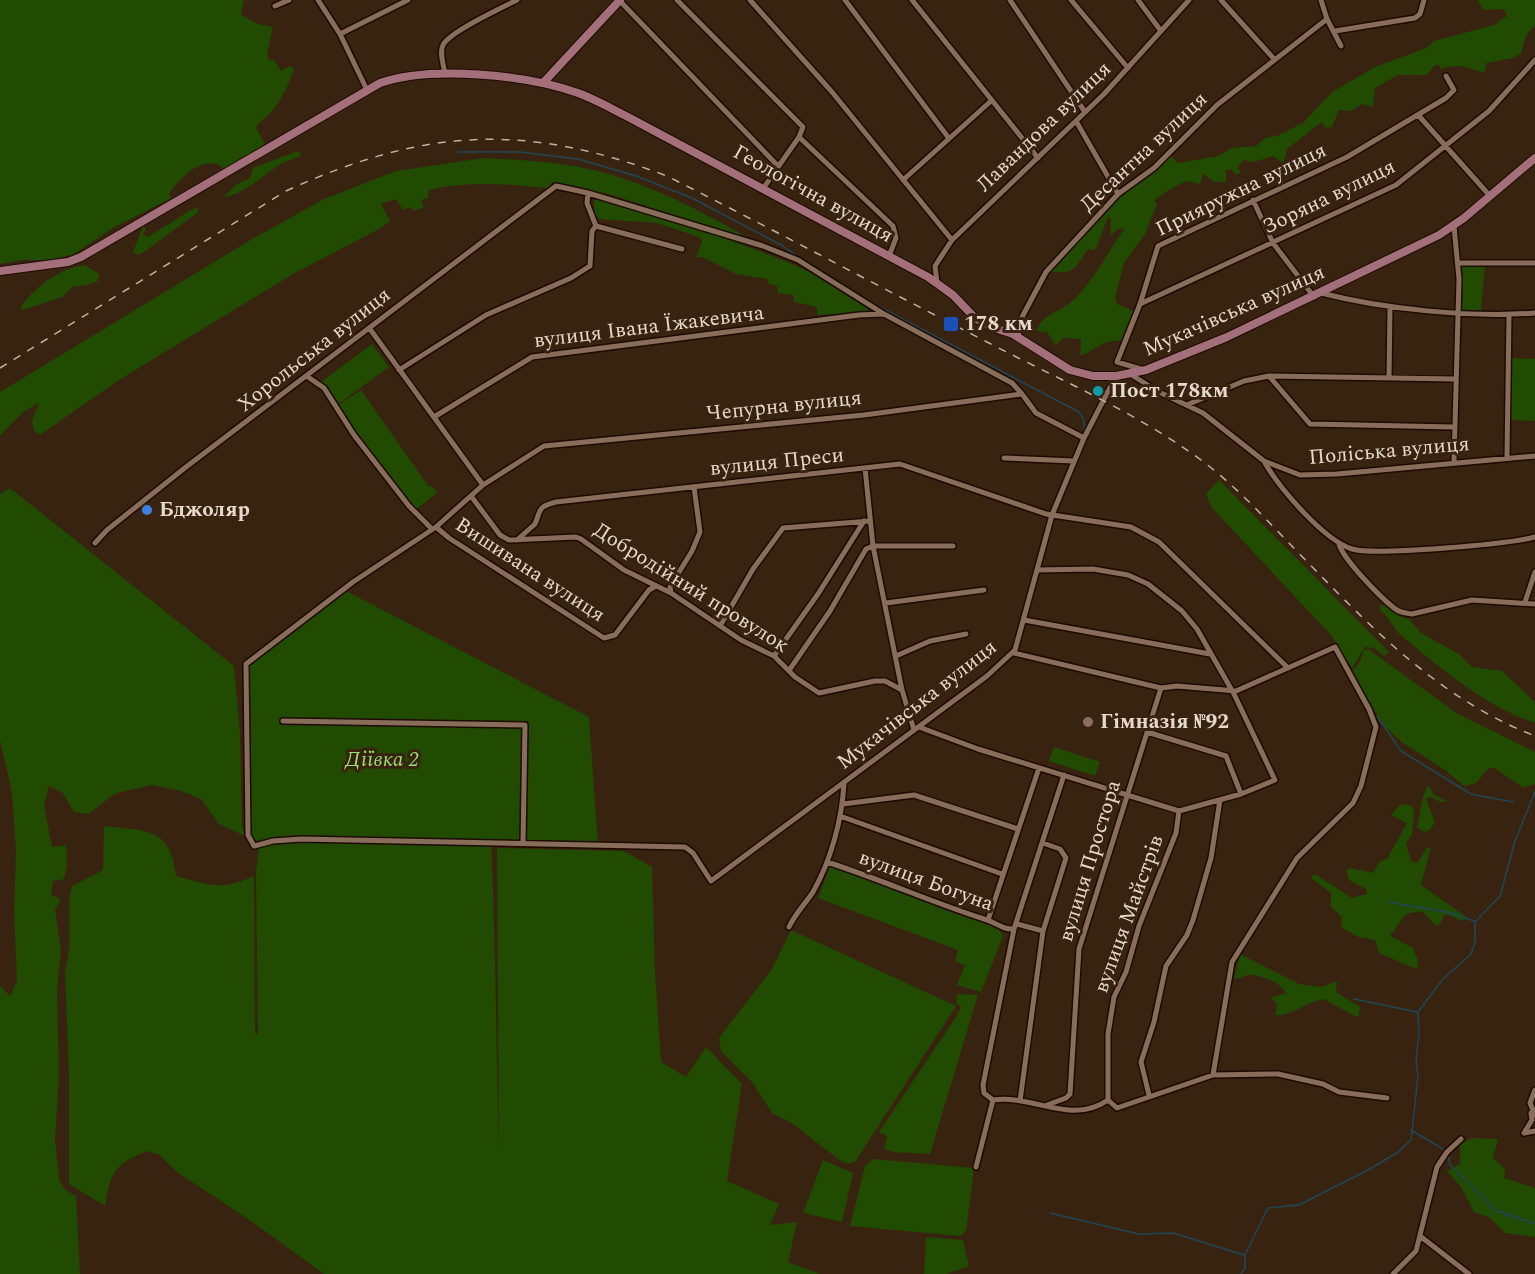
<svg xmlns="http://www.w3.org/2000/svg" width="1535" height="1274" font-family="Spectral,serif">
  <rect width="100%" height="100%" fill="#382210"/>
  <!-- green -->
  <path fill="#214b00" d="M0,0H244L241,15L258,24L273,27L267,53L269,60H274L281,71L290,66L294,68C290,83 282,99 272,111C267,117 259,121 256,128L265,144L225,170C207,151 180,177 169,194L171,198L113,228L74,254L51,260H22L0,264Z
    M1477,0H1535V25L1526,36L1521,53L1514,58L1486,63V70L1482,73C1467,67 1458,63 1441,69L1439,65H1435L1427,75H1398L1375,88L1373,107L1362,104L1351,111L1339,110L1332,127L1326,128L1322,122L1288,148L1283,163L1273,156L1254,162L1243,160L1238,168L1241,173L1236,175L1231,169L1226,170V182H1214L1203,173L1200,184L1186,181C1176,186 1162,193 1154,201L1157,204L1145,234L1124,263L1115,298L1117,304L1136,312L1125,342C1103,337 1100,349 1080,356L1081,339L1064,338L1055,345L1047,332L1036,331C1044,313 1058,313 1071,302C1089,288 1111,248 1124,229H1118L1110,235L1111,219L1108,217L1097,246L1094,250L1088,249C1075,268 1074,276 1048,271L1081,236L1088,233C1103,203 1145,179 1169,154L1178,163L1218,156L1232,148L1256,146L1265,138L1279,135L1303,123L1332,92L1375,67L1426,48L1434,41L1494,25L1507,16L1504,9L1484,10Z
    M298,151L302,154C296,160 289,159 281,164C264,174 245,194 224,197L235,185L250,178L253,168Z
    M484,158C522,160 560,162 597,171C651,184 705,213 752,240L609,194L552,182L550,189L546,191V188C506,184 469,181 429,190L428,198L421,200L424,207L414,211L411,207L403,210L396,199L381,204L390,221L381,228L293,274L119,380L40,435L34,431L32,421L39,403L23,412L0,436V392L252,239L324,199L396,171Z
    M594,200L613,202C654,215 859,276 869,313L817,315V307L794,302L793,295L778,293L777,286L768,284L767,279L736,274L702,257H696L702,242L701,238L657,223L599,219L594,215Z
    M194,208L199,209L197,213L144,252L139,255L133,252L143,226L146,228L143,235L148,237Z
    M1485,264L1481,312L1460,310L1461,268L1465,265Z
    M85,265L99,274L98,281L88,285L72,287L62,297L23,310L20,308C34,287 60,268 85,265Z
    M372,344L389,367L337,405L321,382Z
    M1509,358L1535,359V421L1506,420Z
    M361,390L429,487L432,486L437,493L415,510L355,434L337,406Z
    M1219,480L1389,652L1384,656L1374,648L1365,647L1352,668L1331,635L1212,508L1206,494Z
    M10,488L234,666L240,733L242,825L245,836L219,824L201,799L181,791L153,785L116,793L88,814L74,812L63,793L49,786L44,805L52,847L66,845L67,866L64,879L53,881L51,895L59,898L60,903L55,910L61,951L57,991L59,1074L55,1140L59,1179L64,1189L76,1196L80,1274H0V986L10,996L17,981L14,911L16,852L12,793L0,740V494Z
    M346,591L589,717L598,844L491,841C496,946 496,1051 499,1156L497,848L624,851L652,867L655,972L661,1062L686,1077L706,1047L742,1084L727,1181L779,1204L770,1225L797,1222L788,1262L820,1274H324L251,1221L177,1172L158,1154L147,1151C114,1165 111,1171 105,1206L69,1184V1074L65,970C74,943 65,914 72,886L103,870L104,826C145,831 171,826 176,876C211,885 220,891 254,876L255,1033L258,1035L256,872L259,847L251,837L248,823L247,667L253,660Z
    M1380,605L1388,606L1398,615L1410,620L1421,633L1459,654L1472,667L1502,671L1535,702V723C1485,706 1444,671 1404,638C1393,630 1391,618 1380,611Z
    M1368,649L1458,714L1535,752V784L1524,788L1494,768H1489L1476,783L1464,786L1445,770L1403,743L1383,725L1352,671L1360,662L1364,650Z
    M1054,747L1100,762L1095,776L1049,761Z
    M1429,785L1433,794L1448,802H1441L1430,797L1426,799L1435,822L1430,830L1424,832L1417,827C1422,812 1419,798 1429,785Z
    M1407,804L1414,808L1412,834L1406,843L1411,861L1417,863L1427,848L1431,847L1421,885L1468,918L1463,921L1445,914L1440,924L1436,926L1422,911L1406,914L1390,936L1413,948L1418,961L1417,968H1414L1379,953L1375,940L1358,937L1342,928L1341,916L1331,907V893L1312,879V875H1317L1352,898L1367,894L1366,889L1349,880L1346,870L1351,868L1373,873L1380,861L1387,859L1407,823L1391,815L1400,805Z
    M830,867L998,928L1003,936L981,992L957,985L965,965L955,961L958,950L818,898Z
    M791,930L956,1006L855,1162L848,1164L838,1159L793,1124L772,1113L752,1082L721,1051L719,1038L772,969Z
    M1240,954L1299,984L1321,987L1337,981L1336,992L1360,1007L1359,1015L1356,1017L1324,999C1308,1001 1290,1017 1275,1015L1277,1004L1271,998L1286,993C1281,983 1263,976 1252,975C1247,974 1240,979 1234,979Z
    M957,994L978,995L930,1154C914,1152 899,1155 884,1149L887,1136L879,1132L956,1017L961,1007L956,1003Z
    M1471,1138L1498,1139L1493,1158L1505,1169L1504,1178L1535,1188V1237L1505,1233L1490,1218L1474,1212L1461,1187L1447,1171L1460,1164V1145Z
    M873,1159L974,1168L966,1231L960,1236L850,1226L865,1166Z
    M823,1160L853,1173L842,1222L803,1213Z
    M926,1237L963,1240L969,1266L947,1274H924Z"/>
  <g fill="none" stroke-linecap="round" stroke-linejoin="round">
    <!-- stream -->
    <path stroke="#204757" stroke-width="1.5" d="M458,152H520L578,159L636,176L692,198L783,246L798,257
      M804,261L874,304L1079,412L1084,420V429
      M1377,716L1401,751L1471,794L1513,802
      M1388,902L1447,912L1474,921
      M1354,999L1417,1012
      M1411,1130L1443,1149
      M1448,1155L1450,1165L1495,1210L1535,1224
      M1050,1213L1139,1234L1173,1233L1244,1255
      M1241,1274L1245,1268V1255L1268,1208L1299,1205L1370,1169L1398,1152L1411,1140L1418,1076L1416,1059L1419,1034L1418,1012L1443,979L1471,954L1475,942V922L1500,896L1515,841L1535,792"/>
    <!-- street casing -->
    <g stroke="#1e0a00" stroke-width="8">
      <path id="street" d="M318,0L340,34L367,90
        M619,0L778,166
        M677,0L801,125L803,127L799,137L893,226L896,238L889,256
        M750,0L832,92L952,240
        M845,0L948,137
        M912,0L1038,158
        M1010,0L1085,112
        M1071,0L1128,68
        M1138,0L1161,31
        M1221,0L1274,59
        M1321,0L1327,19L1341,46
        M275,6L289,0
        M1335,31L1415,18L1420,14L1424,0
        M340,34L408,0
        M445,74C444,66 439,53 443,45C449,32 503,7 517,0
        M1419,116L1490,196
        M1076,121L1118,194
        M903,180L991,101
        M762,190L799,137
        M1253,200L1273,243L1314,297
        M596,226L682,249
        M1458,263H1535
        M937,282L935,266L952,240L1104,94L1189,0
        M1321,293C1383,309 1471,318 1535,313
        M1140,304L1396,185L1489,111L1535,60
        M370,329L483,485
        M1018,337L1021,319L1046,272L1118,194L1154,168L1217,105L1327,19
        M399,370L486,315L571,278L590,266L592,231L596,226L587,203L588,193
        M1144,370L1117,362L1140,304L1158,246L1347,157L1446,98L1454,90L1446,76
        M1130,374L1159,392L1203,413L1264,461L1300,475L1337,474L1535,456
        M1269,376L1310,424L1453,427
        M308,377L324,388L354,435L409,506L432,529
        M1389,378L1390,307
        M1189,404L1244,381L1269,376L1454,379
        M434,417L532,357L859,315L884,314
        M1084,438L1036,413L1022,394L864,415L544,446L483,485L436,527L353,582L246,664L248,835L254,846L273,841L301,839L685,847L693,853L711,881L987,676L1015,650L1052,515L1084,438L1116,376
        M1507,457L1509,315
        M1004,458L1074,461
        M1454,461L1459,279L1454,226
        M1265,463C1280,489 1324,540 1352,549C1375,556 1509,544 1535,537
        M865,468L873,546L902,690L914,730
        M471,496L500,535L509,540L576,537L581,539L624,570L671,593L741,640L774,656L795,677L819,693L875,681H885L902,690
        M436,527L449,538L604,638L615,635L649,590L656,586
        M517,540L535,524C541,510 537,507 556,502L900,464L1046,514L1131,527L1159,542L1288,668
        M95,543L107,530L186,467L556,186L588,193L763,246L798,260L884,314L1012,383L1022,394
        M1339,544C1343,559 1380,597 1394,608C1400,613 1405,613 1412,614L1472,600L1535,604
        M671,593L670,587L692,551L700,532L694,487
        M1525,602L1535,572
        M886,603L984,590
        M1024,620L1210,654
        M720,626L753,569L783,528L870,521
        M1014,653L1161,688L1177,686L1236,691L1335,647L1369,709L1376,727L1361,786L1353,803L1297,858L1232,962L1213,1075
        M774,656L818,594L864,521
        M896,656L930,641L966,634
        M790,669L830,611L866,549L873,546H953
        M283,721L525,725L523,844
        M919,727L978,749L1179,811L1241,794L1275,780L1234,694L1197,629L1182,611L1148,584L1128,575L1093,569L1037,570
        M1147,732L1226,756L1241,794
        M843,804L914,795L1018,829
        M840,816L1002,874
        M827,862C880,879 931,902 984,919C996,922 1002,930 1014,929
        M988,920L1039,768
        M1017,924L1043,931
        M789,927C795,914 805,904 813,892C831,860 842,820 844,783
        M1535,1090L1530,1103L1535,1115
        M1149,1095L1141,1062L1154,1022L1166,966L1187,935L1193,920L1211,858L1220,800
        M993,1100C1033,1094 1071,1126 1108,1100L1117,1108L1213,1075L1278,1074L1323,1084L1339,1092L1387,1098
        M993,1100L984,1093L983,1085L1014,929L1064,775
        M1108,1100V1034L1114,997L1126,972L1139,926L1176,833L1179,811
        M1020,1101L1043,931L1066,858L1060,849L1043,843
        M1047,1105L1066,1098L1070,1094L1079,949L1161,688
        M1524,1133L1532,1120L1531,1113
        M1524,1133L1535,1131
        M976,1167L993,1100
        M1420,1236L1469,1274
        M1393,1274L1416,1251L1437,1167L1447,1152L1461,1139"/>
    </g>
    <!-- secondary casing -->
    <g stroke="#1e0a00" stroke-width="10">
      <path id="secondary" d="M543,83L620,0
        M0,271L68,262L81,257L380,83C431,65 527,75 578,93C595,99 612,109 628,117L928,277L953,295L975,318L991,327L1013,334L1070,370L1093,376H1116L1146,370L1227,337L1439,235L1464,218L1535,158"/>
    </g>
    <!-- street -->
    <use href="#street" stroke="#886e5a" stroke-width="5"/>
    <!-- secondary -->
    <use href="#secondary" stroke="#a36f7a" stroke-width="8"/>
    <!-- rail -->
    <path stroke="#c1b1a4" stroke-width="1.5" stroke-dasharray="8 8" stroke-linecap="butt" d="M0,368L286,191C424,128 524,122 667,176C774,230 880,287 987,342C1056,378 1131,410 1194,455C1230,480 1260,513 1290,544C1364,620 1434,697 1535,736"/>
  </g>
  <!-- markers -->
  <rect fill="#1a4fb4" stroke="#382210" stroke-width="2" x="943" y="316" width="16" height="16" rx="3"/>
  <circle fill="#0f9aa8" stroke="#382210" stroke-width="2" cx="1098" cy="391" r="6"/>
  <circle fill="#3f7fe0" stroke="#382210" stroke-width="2" cx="147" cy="510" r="6"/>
  <circle fill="#8d6e63" stroke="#382210" stroke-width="2" cx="1088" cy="722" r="6"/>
  <g text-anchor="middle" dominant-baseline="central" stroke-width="6" stroke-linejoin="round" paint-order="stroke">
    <!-- street labels -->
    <g font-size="21" fill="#e7d8cd" stroke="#382210">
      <text transform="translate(1044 127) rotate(-44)">Лавандова вулиця</text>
      <text transform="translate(1144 152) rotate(-43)">Десантна вулиця</text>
      <text transform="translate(1241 190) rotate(-26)">Прияружна вулиця</text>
      <text transform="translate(813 194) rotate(29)">Геологічна вулиця</text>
      <text transform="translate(1329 197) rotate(-26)">Зоряна вулиця</text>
      <text transform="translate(1234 311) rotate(-24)">Мукачівська вулиця</text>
      <text transform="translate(649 327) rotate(-7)">вулиця Івана Їжакевича</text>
      <text transform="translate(314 350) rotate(-38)">Хорольська вулиця</text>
      <text transform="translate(784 406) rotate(-6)">Чепурна вулиця</text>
      <text transform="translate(1389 451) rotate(-5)">Поліська вулиця</text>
      <text transform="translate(777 462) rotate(-6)">вулиця Преси</text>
      <text transform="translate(530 570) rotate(33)">Вишивана вулиця</text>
      <text transform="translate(691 588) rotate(32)">Добродійний провулок</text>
      <text transform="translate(917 705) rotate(-38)">Мукачівська вулиця</text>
      <text transform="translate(1090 861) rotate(-73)">вулиця Простора</text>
      <text transform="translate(926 881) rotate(20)">вулиця Богуна</text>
      <text transform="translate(1129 914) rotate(-70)">вулиця Майстрів</text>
    </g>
    <!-- poi labels -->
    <g font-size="21" font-weight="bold" fill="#e7d8cd" stroke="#382210" text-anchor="start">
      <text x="964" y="324">178 км</text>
      <text x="1110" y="391">Пост 178км</text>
      <text x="159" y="510">Бджоляр</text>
      <text x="1100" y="722">Гімназія №92</text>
    </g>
    <!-- park labels -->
    <g font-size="21" font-style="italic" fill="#99df72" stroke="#382210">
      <text x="382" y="760">Діївка 2</text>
    </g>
  </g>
</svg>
